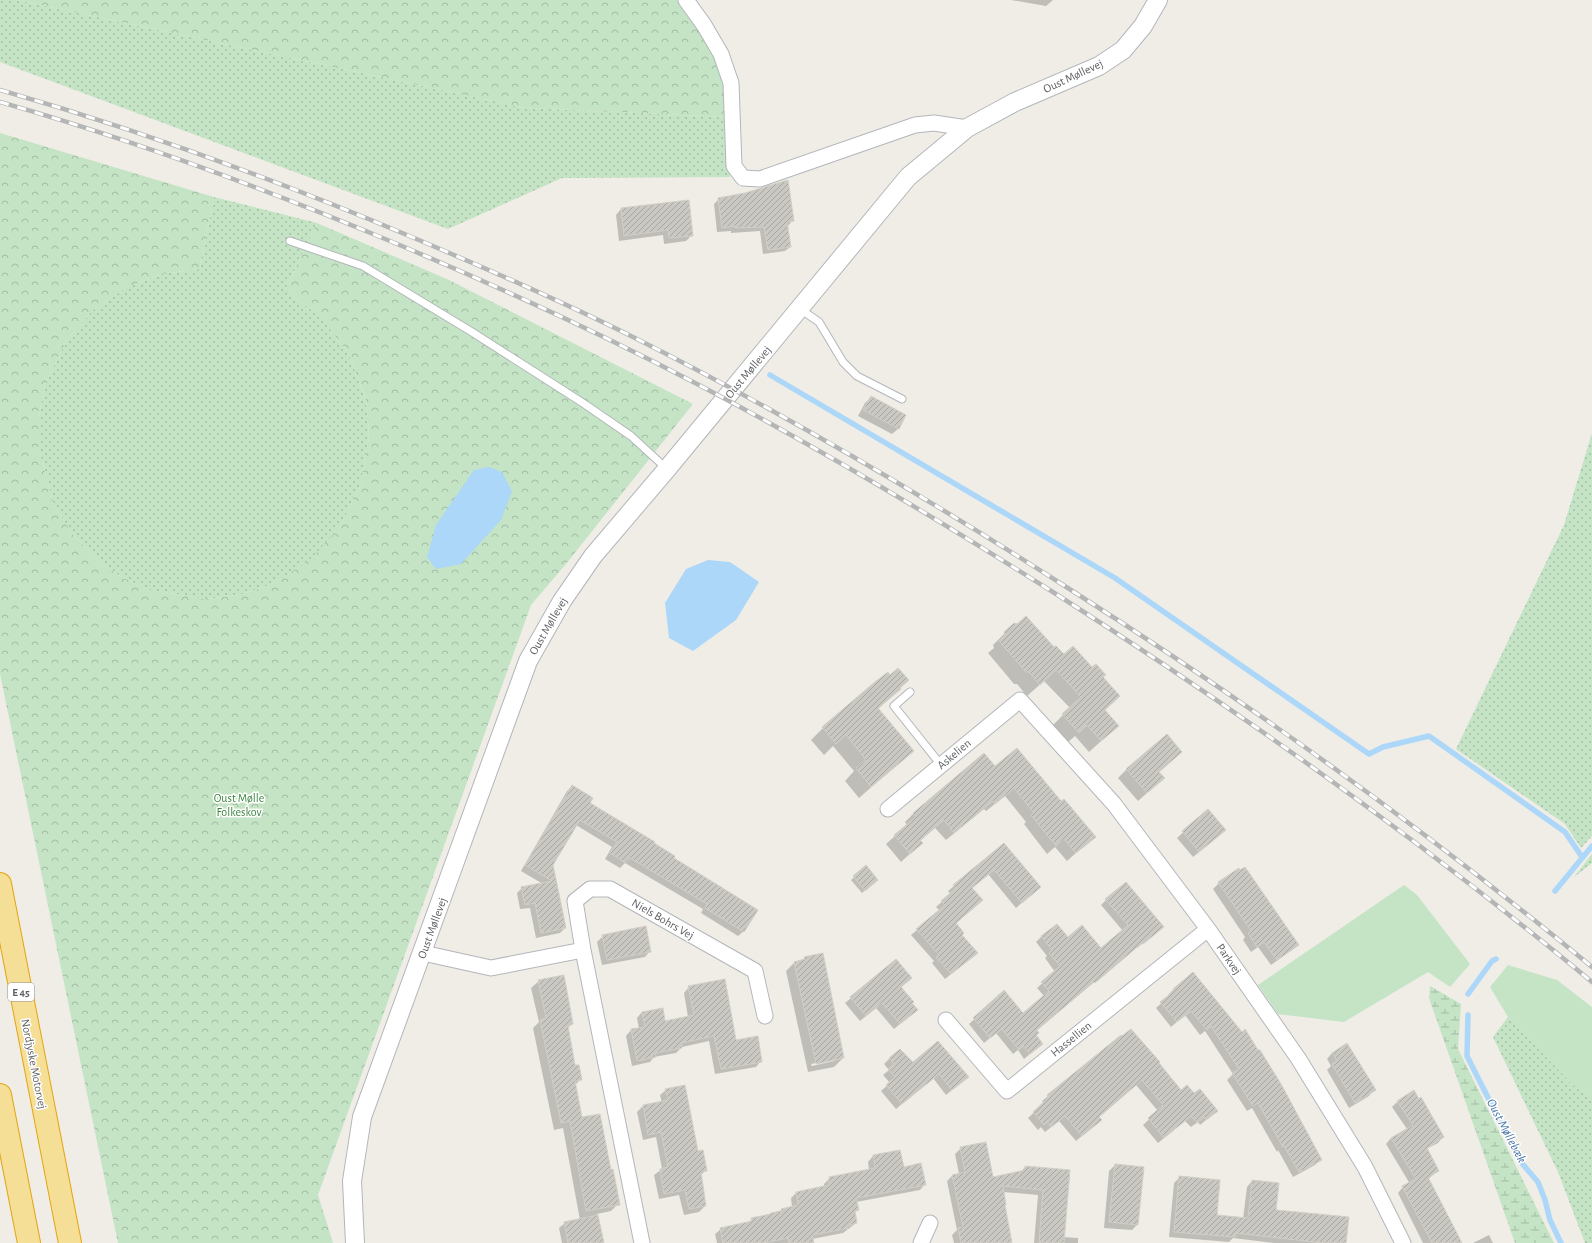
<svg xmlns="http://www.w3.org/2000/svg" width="1592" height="1243" font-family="'Alegreya Sans',sans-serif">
  <defs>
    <pattern id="grass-dots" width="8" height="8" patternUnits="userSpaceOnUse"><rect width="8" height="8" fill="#c4e4c5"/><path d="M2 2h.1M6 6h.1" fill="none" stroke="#a2bca4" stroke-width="1.8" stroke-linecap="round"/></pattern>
    <pattern id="forest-crowns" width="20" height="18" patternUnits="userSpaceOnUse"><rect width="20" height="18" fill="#c4e4c5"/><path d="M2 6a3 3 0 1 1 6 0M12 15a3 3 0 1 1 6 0" fill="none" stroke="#a2bca4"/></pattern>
    <pattern id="wetland-marsh" width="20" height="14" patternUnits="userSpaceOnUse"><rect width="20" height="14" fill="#c4e4c5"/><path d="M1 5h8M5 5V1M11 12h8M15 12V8" fill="none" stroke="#a2bca4"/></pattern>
    <pattern id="building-hatch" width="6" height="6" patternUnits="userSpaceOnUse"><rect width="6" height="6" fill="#cac8c2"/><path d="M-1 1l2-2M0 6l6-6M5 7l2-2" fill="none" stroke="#a7a6a1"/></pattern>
  </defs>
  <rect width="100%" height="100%" fill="#efede6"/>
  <!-- grass -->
  <path fill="url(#grass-dots)" d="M0,0H17L526,108L727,117L730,177L562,178L448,229L0,62Z
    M214,197L317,223L285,290L322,318L349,355L366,400L369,436L361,484L340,527L310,561L270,585L239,595L206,599L150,590L123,578L98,561L73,535L54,505L39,450V417L45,384L66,341L93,310L127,287L162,274L200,269Z
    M1592,433V836L1581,848L1565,824L1456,749L1564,525Z
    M1592,854V863L1574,877Z
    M1508,1017L1571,1083L1592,1101V1243H1585L1558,1172L1493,1037Z"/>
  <!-- forest -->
  <path fill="url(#forest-crowns)" d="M17,0H680L711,42L724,74L727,117L526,108Z
    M0,133L214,197L200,269L162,274L127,287L93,310L66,341L45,384L39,417V450L54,505L73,535L98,561L123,578L150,590L206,599L239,595L270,585L309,561L340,527L361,484L369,436L366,399L349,355L322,318L285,290L317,223L449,280L693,404L566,564L531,605L318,1195L333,1243H118L0,674Z"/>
  <!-- wetland -->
  <path fill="url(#wetland-marsh)" d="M1430,986L1461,1004L1458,1049L1554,1243H1515L1429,998Z"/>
  <!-- park -->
  <path fill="#c4e4c5" d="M1404,885L1417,895L1470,964L1450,987L1428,972L1344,1022L1278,1014L1258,985Z
    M1508,965L1557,980L1592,1007V1101L1571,1083L1508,1017L1490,987Z"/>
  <!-- water -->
  <path fill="#acd7f9" d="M489,467L502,472L512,491L501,520L461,564L436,569L427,557L436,525L474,470Z
    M708,560L730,562L759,582L736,620L693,651L669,638L665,603L686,569Z"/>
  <!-- shadow -->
  <path fill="#0003" fill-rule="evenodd" d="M1011,0H1053L1046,6Z
    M719,199L792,221L788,226L790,247L785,251L763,254L760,231L731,233V231L717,232L714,204Z
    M621,209L692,235L686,241L664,244L663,235L619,241L616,215Z
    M871,397L905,415L898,429L892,434L858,416L865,403Z
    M1005,633L1054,649L1064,655L1091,668L1102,677L1104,710L1118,726L1089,752L1075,736L1066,744L1051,727L1070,708L1044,681L1027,696L1017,684H1014L988,653L994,648L993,645Z
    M889,676L900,689L878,709L913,751L859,798L845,781L854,771L833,746L824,755L811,740L823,728L877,682Z
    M1181,752L1159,772L1164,778L1138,801L1118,778L1127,769Z
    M984,754L995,768L1061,802L1094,837L1067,861L1055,847L1047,854L1024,824L1026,822L1005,796L986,811L984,809L946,840L935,828L920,841L922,843L901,862L886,844L907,825L905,822L913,814Z
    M572,786L589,803L653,844L672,858L744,931L738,936L701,913L703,909L625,863L620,868L605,859L612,847L576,825L552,865L565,928L560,933L536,938L530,908L520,909L517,893L522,888L543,884L521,871L567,791Z
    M1208,810L1219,836L1193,857L1177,838Z
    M1004,844L1034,892L1016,908L988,874L971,888L976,906L955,924L971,958L945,979L932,963L934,961L911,935L940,911L936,907L951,894L948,891L954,886Z
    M866,867L874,882L862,893L851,880Z
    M1219,883L1298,944L1292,950L1271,965L1258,947L1251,952L1243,940L1245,937L1213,889Z
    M1106,900L1157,932L1137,948L1136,947L1036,1031L1035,1035L1042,1044L1024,1059L1018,1050L1013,1054L996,1033L984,1043L969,1024L1004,992L1023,1014L1044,996L1037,988L1055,972L1045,958L1047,956L1036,942L1042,936L1067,939L1100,949L1123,931L1101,905Z
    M603,936L650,951L645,957L602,965L597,942Z
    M805,958L843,1058L834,1067L808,1072L786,971L794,963L802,961ZM834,1059V1061L812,1066L811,1064Z
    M1193,974L1320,1160L1315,1165L1293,1177L1278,1150L1277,1152L1252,1108L1247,1111L1227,1080L1233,1074L1205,1031L1200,1035L1185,1015L1171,1027L1156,1008L1168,997V995L1173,990Z
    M539,981L572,1024L567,1029L575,1066L581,1079L575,1085L582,1119L618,1204L611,1211L597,1214L603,1243H562L559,1228L565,1223L580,1220L563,1128L554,1130L533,1028L539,1022L531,988Z
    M689,987L736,1041L761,1061L756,1067L715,1074L709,1041L682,1047L676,1053L654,1057L650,1062L632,1066L626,1036L631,1030L639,1029L637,1018L642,1012L662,1009L665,1022L688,1017L684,993Z
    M900,987L911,1003V1015L894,1029L876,1008L860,1021L845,1003L851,998Z
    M1332,1053L1374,1090L1369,1096L1349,1108L1327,1070L1331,1066L1327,1059Z
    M890,1058L913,1064L962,1082L946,1095L933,1078L896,1109L881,1091L890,1083L883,1075L889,1070L884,1064Z
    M1157,1063L1181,1092L1194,1095L1217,1111L1200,1125L1198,1122L1191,1127L1185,1121L1158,1143L1143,1125L1158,1111L1136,1085L1098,1117L1095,1125L1076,1141L1059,1121L1045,1132L1041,1127L1038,1130L1028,1118L1044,1103L1042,1101L1048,1096Z
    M666,1090L706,1170L700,1176L705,1206L699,1212L684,1215L679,1195L659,1199L654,1175L662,1169L656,1137L643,1140L637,1112L643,1106L662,1103L660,1095Z
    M1397,1102L1443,1137L1438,1143L1426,1149L1438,1171L1428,1179L1461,1243H1423L1398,1193L1403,1187L1410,1184L1386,1144L1391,1138L1407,1129L1392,1107Z
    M961,1148L992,1179L1020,1173L1025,1167L1069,1171L1063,1237L1078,1238V1243H1034L1038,1195L1003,1192L1004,1206L1011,1243H954L952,1235L957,1230L947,1181L952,1176L959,1174L955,1154Z
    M900,1151L903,1168L925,1184L920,1190L856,1202L858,1210L854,1213L856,1223L843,1233L812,1239L813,1243H717L715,1234L721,1229L748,1223L752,1219L792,1207L791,1198L796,1193L824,1187V1184L830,1178L869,1170L868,1162L873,1156Z
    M1115,1165L1137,1225L1132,1230L1104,1228L1109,1171Z
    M1180,1177L1216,1216L1243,1219L1247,1187L1252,1181L1275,1211L1345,1243H1274L1233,1238L1229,1242L1169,1237L1174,1183Z
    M1489,1235L1493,1243H1473Z"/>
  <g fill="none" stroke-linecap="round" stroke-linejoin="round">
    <!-- stream -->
    <path stroke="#acd7f9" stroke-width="5.5" d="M770,375L1115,578L1369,754L1383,747L1429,736L1565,832L1582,857
      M1555,891L1592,846
      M1468,994L1492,961L1496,959
      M1468,1015L1467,1056L1520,1161L1538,1182L1545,1200L1550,1220L1561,1243"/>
  </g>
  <!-- building -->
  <path fill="url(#building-hatch)" stroke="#d3cfc5" d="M788,180L794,221L787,222L791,247L768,250L764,227L735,228V226L722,228L718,198L745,193Z
    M689,200L693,236L669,238L668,230L624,236L621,208Z
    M871,396L906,415L899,429L863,410Z
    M1026,616L1054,647L1056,646L1064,654L1073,646L1092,667L1096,664L1106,675L1103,677L1120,696L1105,710L1119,726L1101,741L1087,725L1079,733L1062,714L1081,697L1056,670L1040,685L1029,672H1026L999,641L1005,635L1004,632L1014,623L1017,624Z
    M898,668L909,680L900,688L901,689L878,708L914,751L871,787L856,768L866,760L846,735L836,744L822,727L876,681L888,672L890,675Z
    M1167,734L1182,752L1159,772L1165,778L1147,793L1126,769Z
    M1017,748L1061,801L1064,799L1096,837L1076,853L1064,839L1056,846L1031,815L1034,813L1014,788L995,804L993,801L954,833L944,820L920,840L923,843L910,854L894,835L916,817L913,813L984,753L995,766Z
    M572,785L593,798L590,803L655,842L654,843L675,856L674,858L758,910L744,932L705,908L707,904L630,858L626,863L610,853L617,842L580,820L553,865L566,928L541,933L535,903L525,905L521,887L552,881L525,865Z
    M1208,809L1226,830L1199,852L1182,831Z
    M1004,843L1041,887L1022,903L994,870L972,888L983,900L956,923L964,933L962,935L978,953L951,974L936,957L939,955L916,929L945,905L941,901L956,888L953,885Z
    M866,865L878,880L865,891L853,876Z
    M1245,867L1299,945L1277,960L1264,942L1257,947L1248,933L1251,931L1218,882L1239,868L1240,870Z
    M1126,882L1164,927L1143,944L1142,943L1095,983L1094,982L1037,1030L1039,1033L1036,1035L1043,1044L1030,1054L1023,1046L1019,1050L1002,1029L990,1038L973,1018L1004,990L1023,1013L1049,991L1041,982L1060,966L1049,953L1052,950L1041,936L1057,924L1068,937L1082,925L1101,948L1128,925L1105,899Z
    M646,926L651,952L607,960L602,935Z
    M823,953L844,1058L816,1064L794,962L805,959L804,957Z
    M896,959L912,978L901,987L914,1002L912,1003L918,1010L900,1024L882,1003L866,1016L850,997Z
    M1193,972L1242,1032L1245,1029L1258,1050H1260L1281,1084L1322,1160L1299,1172L1283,1144V1147L1258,1103L1253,1106L1232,1073L1239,1069L1211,1026L1207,1030L1191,1011L1177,1022L1160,1002L1174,991L1173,989Z
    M564,975L573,1024L568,1026L575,1065H579L582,1080L575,1081L582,1117L600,1114L611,1170L613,1169L620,1205L586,1211L570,1121L561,1123L540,1020L546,1018L538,980Z
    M725,979L736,1040L758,1036L762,1062L721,1069L714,1036L681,1043L682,1048L655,1053L656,1057L637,1061L631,1029L645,1027L642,1012L663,1008L665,1021L694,1015L688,986Z
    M1131,1029L1160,1062L1159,1063L1181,1090L1187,1085L1194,1093L1200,1089L1218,1111L1206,1120L1204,1117L1197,1123L1191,1116L1164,1138L1148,1118L1163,1105L1142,1080L1099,1117L1102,1120L1082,1136L1065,1116L1051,1127L1047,1122L1044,1125L1033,1112L1049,1097L1047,1095L1121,1035L1122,1036Z
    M938,1041L969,1077L952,1090L939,1074L902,1104L886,1085L895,1077L888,1069L894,1064L889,1058L900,1049L913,1062Z
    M1347,1043L1376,1090L1355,1103L1332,1064L1337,1061L1332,1053Z
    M685,1085L698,1151L703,1150L707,1171L701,1172L706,1206L689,1209L685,1190L664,1194L660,1169L668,1167L661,1132L648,1135L643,1105L668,1100L665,1089Z
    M1414,1090L1419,1099L1421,1097L1444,1137L1427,1148L1439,1171L1428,1177L1462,1243H1432L1402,1186L1416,1179L1391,1138L1413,1125L1397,1101Z
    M986,1142L993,1177L1025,1170V1166L1070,1170L1064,1243H1039L1043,1190L1003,1186L1006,1205H1005L1012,1243H961L958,1228L963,1227L952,1175L965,1172L960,1147Z
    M900,1150L904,1167L921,1163L926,1185L856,1198L859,1210L855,1211L857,1223L849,1225L850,1228L812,1235L814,1243H789L788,1238L763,1243H723L720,1228L752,1221L751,1218L771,1214V1213L782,1211L781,1209L798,1205L796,1192L829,1185V1177L875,1168L873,1155Z
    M1115,1164L1144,1167L1138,1225L1109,1222Z
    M1179,1176L1220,1180L1217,1215L1248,1218L1252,1180L1279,1183L1276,1210L1349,1217L1346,1243H1323L1236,1233L1235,1237L1174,1232Z
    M598,1215L604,1243H568L564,1222Z"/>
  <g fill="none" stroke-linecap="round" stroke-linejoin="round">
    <!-- service casing -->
    <g stroke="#b3b6ba" stroke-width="9">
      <path id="service" d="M290,241L363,266L472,332L583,403L631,436L667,469
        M800,309L819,322L843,362L857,376L902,399
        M910,692L894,706L941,765"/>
    </g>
    <!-- minor casing -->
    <g stroke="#b3b6ba" stroke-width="17">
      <path id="minor" d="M686,0L704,25L721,54L731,83L734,166L743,178L760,179L915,125L934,123L967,128
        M888,809L1020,700L1114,804L1208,929L1298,1058L1365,1167L1403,1243
        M423,953L491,968L583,950
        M946,1020L1007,1091L1208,929
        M642,1243L583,950L575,901L590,889H610L755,971L765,1016
        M921,1243L930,1223"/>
    </g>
    <!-- tertiary casing -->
    <g stroke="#b3b6ba" stroke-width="20">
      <path id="tertiary" d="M355,1243L352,1181L362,1117L528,661L562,601L593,556L667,469L908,177L967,128L1015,102L1099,66L1123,50L1143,26L1158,0"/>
    </g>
    <!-- motorway casing -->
    <g stroke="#e4a411" stroke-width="24">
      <path id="motorway" d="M0,884L70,1243
        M0,1095L29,1243"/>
    </g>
    <!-- service -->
    <use href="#service" stroke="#fff" stroke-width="7"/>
    <!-- minor -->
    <use href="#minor" stroke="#fff" stroke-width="15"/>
    <!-- tertiary -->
    <use href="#tertiary" stroke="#fff" stroke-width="18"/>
    <!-- motorway -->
    <use href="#motorway" stroke="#f5de96" stroke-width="22"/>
    <!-- rail casing -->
    <g stroke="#b4b5b5" stroke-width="4.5">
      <path id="rail" d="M0,90C139,130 274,179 407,235C483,267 559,300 633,337C784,413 929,499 1071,590C1252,705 1427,831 1592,967
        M0,102C133,140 263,188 390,241C495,285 598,332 699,385C821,449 939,520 1056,594C1242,713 1422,841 1592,982"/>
    </g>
    <!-- rail -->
    <use href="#rail" stroke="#fff" stroke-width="3" stroke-dasharray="9" stroke-linecap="butt"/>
  </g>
  <g text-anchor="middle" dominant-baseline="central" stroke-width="3" stroke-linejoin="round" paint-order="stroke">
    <!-- shield labels -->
    <rect fill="#fff" stroke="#8e9093" stroke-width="1" x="8" y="983" width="26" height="18" rx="3"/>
    <g font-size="11" font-weight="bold" fill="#5e6165">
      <text x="21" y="992">E 45</text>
    </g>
    <!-- street labels -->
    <g font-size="12" fill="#5e6165" stroke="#fff">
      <text transform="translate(1073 76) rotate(-25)">Oust Møllevej</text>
      <text transform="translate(748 372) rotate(-50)">Oust Møllevej</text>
      <text transform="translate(548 626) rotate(-60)">Oust Møllevej</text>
      <text transform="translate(954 754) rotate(-40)">Askelien</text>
      <text transform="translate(663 919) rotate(30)">Niels Bohrs Vej</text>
      <text transform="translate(432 928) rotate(-70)">Oust Møllevej</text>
      <text transform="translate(1229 959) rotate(56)">Parkvej</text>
      <text transform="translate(1071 1039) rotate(-39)">Hassellien</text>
      <text transform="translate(34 1064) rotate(79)">Nordjyske Motorvej</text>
    </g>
    <!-- park labels -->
    <g font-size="12" fill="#3d8541" stroke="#fff">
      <text x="239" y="798">Oust Mølle<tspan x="239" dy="14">Folkeskov</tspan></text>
    </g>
    <!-- water labels -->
    <g font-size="13" font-style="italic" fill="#4978aa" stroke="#fff">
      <text transform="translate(1506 1131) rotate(62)">Oust Møllebæk</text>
    </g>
  </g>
</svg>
